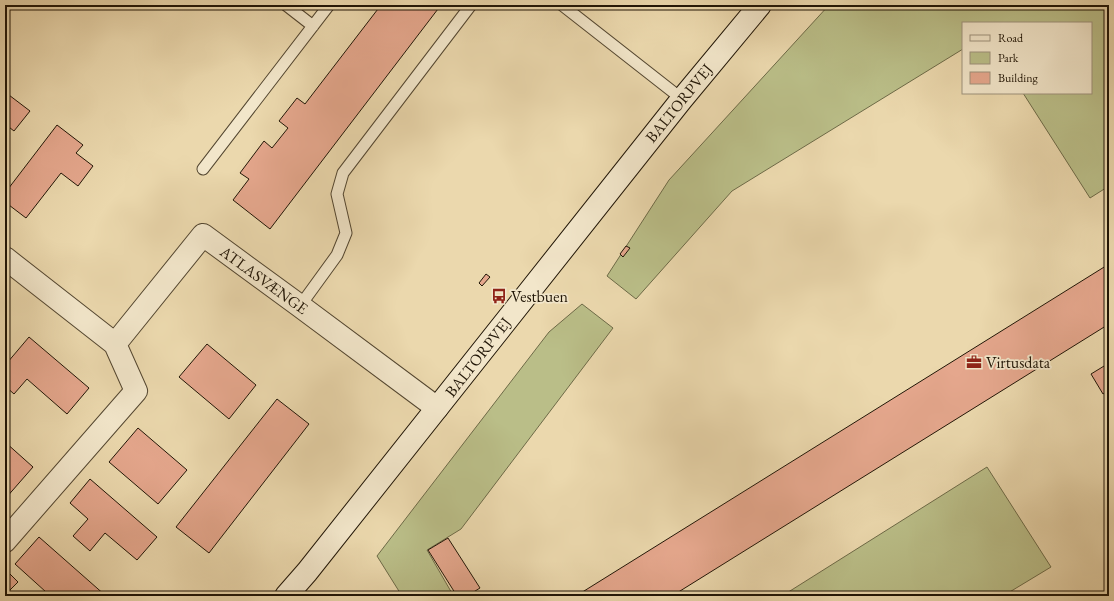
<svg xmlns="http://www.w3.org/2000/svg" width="1114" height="601" font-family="'EB Garamond',serif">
  <rect width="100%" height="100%" fill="#ebd8ad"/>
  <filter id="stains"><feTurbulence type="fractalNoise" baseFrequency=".005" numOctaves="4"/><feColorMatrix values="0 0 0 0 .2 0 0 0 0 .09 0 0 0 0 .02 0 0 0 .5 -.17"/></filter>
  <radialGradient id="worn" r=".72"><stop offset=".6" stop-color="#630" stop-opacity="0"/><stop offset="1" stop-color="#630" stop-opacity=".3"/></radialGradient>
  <!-- green -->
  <path fill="#babe88" stroke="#6d6a47" d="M829,5H1109V186L1090,198L1023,93H1091V23H963V49L732,191L636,299L607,276L669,180Z
    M582,304L613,328L461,529L427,550L453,595L451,596H402L377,556L549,332Z
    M987,467L1051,567L1003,596H782Z"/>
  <!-- building -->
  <path fill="#e5a78d" stroke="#201506" d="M381,5H441L270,229L233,200L249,179L240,173L264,141L272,148L288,128L279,121L297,98L305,104Z
    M5,92L30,111L14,131L5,124Z
    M57,125L83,145L76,153L93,166L78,186L61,173L26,218L5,202V193Z
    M626,246L630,248L623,257L620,254Z
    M1109,264V324L672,596H576Z
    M486,274L490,277L482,286L479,283Z
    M29,337L89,388L67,414L27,379L14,394L5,386V369L9,364L7,363Z
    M207,344L256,385L229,419L179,377Z
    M1109,363V390L1103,394L1091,374Z
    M277,399L309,424L209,553L176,527Z
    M138,428L187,470L158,504L109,462Z
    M5,442L33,467L5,499Z
    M90,479L157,537L137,560L105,533L90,551L73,536L88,519L70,503Z
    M39,537L106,596H42L46,592L15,564Z
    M448,538L480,588L467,596H457L428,550Z
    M9,573L18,582L8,592L5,590V577Z"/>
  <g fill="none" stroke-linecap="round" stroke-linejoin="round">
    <!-- lane casing -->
    <g stroke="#534630" stroke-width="13">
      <path id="lane" d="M286,5L313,26
        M562,5L682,99
        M203,169L329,5
        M300,306L337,255L346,233L337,194L343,173L471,5"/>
    </g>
    <!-- street casing -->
    <g stroke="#534630" stroke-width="24">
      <path id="street" d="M5,258L115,344L136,391L5,541
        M115,344L203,235L300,306L437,408"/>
    </g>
    <!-- secondary casing -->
    <g stroke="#201506" stroke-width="24">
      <path id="secondary" d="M286,596L307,572L682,99L760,5"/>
    </g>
    <!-- lane -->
    <use href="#lane" stroke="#f2e6ca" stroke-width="11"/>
    <!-- street -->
    <use href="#street" stroke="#f2e6ca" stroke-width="22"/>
    <!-- secondary -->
    <use href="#secondary" stroke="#f2e6ca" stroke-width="22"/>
  </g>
  <!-- icons -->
  <defs>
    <g id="bus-bare" transform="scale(1.2)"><path d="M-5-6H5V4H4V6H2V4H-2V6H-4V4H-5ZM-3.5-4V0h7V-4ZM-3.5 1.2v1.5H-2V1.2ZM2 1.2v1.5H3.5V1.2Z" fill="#8f2418" stroke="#f2e6ca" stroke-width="2.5" paint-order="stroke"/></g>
    <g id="office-bare" transform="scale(1.2)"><path d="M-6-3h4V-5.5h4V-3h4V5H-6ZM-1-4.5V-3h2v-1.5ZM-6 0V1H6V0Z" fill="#8f2418" stroke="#f2e6ca" stroke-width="2.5" paint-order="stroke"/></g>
  </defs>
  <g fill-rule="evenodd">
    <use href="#bus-bare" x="499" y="296"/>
    <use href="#office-bare" x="974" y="362"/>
  </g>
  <g text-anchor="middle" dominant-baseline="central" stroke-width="3.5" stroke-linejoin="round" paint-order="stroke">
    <!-- street labels -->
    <g font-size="16" fill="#201506" stroke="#f2e6ca">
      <text transform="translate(679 103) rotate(-51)">BALTORPVEJ</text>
      <text transform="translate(264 280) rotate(36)">ATLASVÆNGE</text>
      <text transform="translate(478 357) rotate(-52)">BALTORPVEJ</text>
    </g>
    <!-- poi labels -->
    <g font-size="16" fill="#201506" stroke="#f2e6ca" text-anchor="start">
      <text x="511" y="296">Vestbuen</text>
      <text x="986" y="362">Virtusdata</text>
    </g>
  </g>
  <!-- margin -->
  <rect width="1114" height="601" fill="none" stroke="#ebd8ad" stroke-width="20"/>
  <rect x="6" y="6" width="1102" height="589" fill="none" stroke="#201506" stroke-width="2"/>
  <rect x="10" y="10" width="1094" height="581" fill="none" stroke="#201506"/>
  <!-- legend -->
  <rect x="962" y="22" width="130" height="72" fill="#f2e6ca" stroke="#9e927c"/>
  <rect x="970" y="35" width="20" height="6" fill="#f2e6ca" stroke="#9e927c"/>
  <text x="998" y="42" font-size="12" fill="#201506">Road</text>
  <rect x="970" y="52" width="20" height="12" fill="#babe88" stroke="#9e927c"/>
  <text x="998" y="62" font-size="12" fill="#201506">Park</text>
  <rect x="970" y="72" width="20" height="12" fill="#e5a78d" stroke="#9e927c"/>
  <text x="998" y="82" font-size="12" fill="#201506">Building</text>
  <rect width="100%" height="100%" filter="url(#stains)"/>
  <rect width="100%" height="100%" fill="url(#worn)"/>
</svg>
